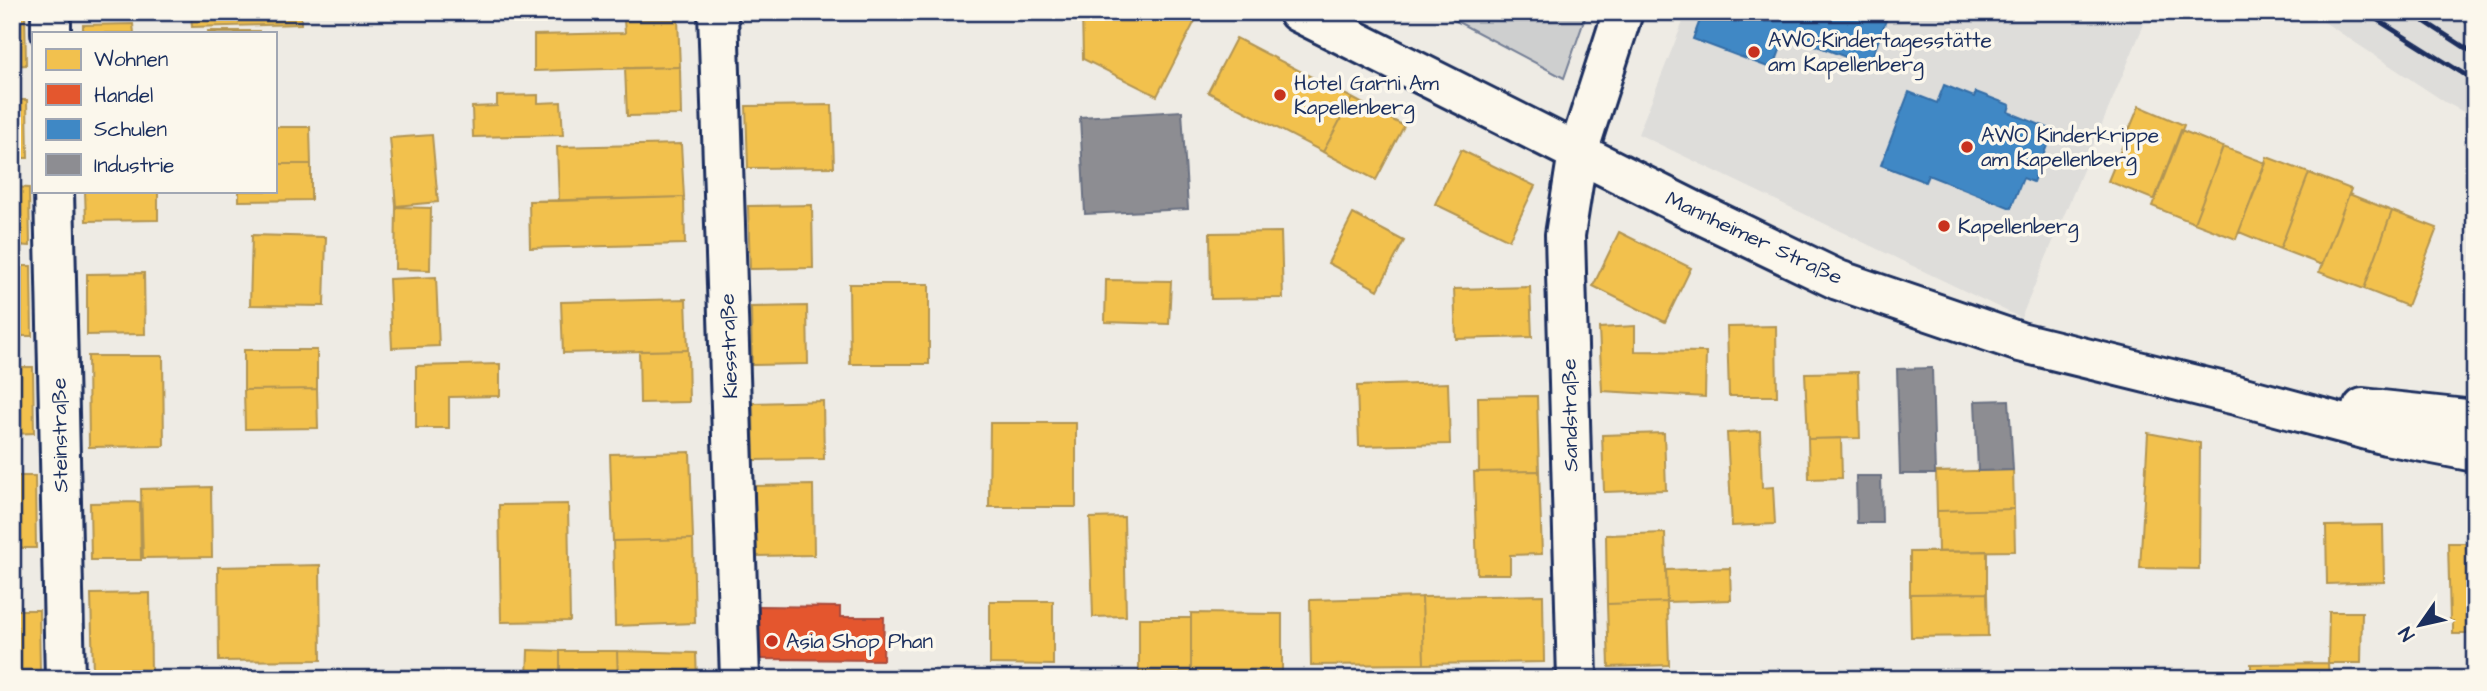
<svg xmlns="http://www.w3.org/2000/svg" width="2487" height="691" font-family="'Architects Daughter',sans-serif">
  <rect width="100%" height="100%" fill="#eeebe4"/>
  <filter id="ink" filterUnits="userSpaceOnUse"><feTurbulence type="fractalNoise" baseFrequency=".0143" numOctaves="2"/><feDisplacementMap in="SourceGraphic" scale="14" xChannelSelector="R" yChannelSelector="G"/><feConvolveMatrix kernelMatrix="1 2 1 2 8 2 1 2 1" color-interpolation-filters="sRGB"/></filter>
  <g filter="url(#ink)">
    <!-- built -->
    <path fill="#deddda" d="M1687,12H2149L2021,318L1638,134Z
      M2309,12H2475V118L2445,102Z"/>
    <!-- green -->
    <path fill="#cecfcf" stroke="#747f96" stroke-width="2" d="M1439,12H1587L1564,78Z"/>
    <!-- homes -->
    <path fill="#f2c14e" stroke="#b29553" stroke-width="2" d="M12,12H25L26,65L12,66Z
      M191,12H301V24L192,27Z
      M1082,12H1188L1197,17L1157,96L1083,59Z
      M678,19L680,67L534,71V35L625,33L624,20Z
      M133,24L134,33H83V25Z
      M208,31H259V33H208Z
      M1236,38L1352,98L1323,152L1208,92Z
      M680,67L681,115L627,116L625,68Z
      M538,95V103L561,102L563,135L473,137L472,107L497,106V96Z
      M1352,98L1404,126L1376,180L1323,152Z
      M12,100H27L28,158H12Z
      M832,105L834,167L748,168L746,106Z
      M2139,106L2184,125L2155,200L2108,181Z
      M275,127H310L311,164H275Z
      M2181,130L2223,147L2194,223L2152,206Z
      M432,135L438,202L396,206L390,138Z
      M681,144L684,197L559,201L557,147Z
      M2223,147L2266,163L2236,239L2194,223Z
      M1461,150L1535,186L1509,240L1435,204Z
      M2267,157L2309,173L2280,249L2239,232Z
      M275,164H311V200L239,201V191H275Z
      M2309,173L2351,189L2322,265L2280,249Z
      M12,187L29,188L30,246L12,245Z
      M85,191H158V220L86,221Z
      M2349,194L2392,211L2364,289L2319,272Z
      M684,197L685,244L530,248L529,201Z
      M812,205L813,268L750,269L748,206Z
      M396,207L431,208L430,270L395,269Z
      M2392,211L2437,228L2407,306L2364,289Z
      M1353,214L1404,241L1378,290L1328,263Z
      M1281,232L1283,298L1211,299L1210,233Z
      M1619,232L1691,268L1665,322L1593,286Z
      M252,235L326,237L324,306L250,305Z
      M12,266H31L32,336H12Z
      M144,273L145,334L87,335V274Z
      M436,277L439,346L392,348L389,279Z
      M1106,280L1171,281L1169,324L1105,322Z
      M849,284H929V364H850Z
      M1530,287L1532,337L1456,339L1454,289Z
      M686,299L688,350L563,353L561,302Z
      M807,306L808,364L752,365L751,307Z
      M1635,326V351L1706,352L1705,397L1602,391L1599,328Z
      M1776,326L1777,396H1729L1727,327Z
      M244,350H317V389L244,390Z
      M688,350L689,402L640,403L639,351Z
      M88,356H163L164,446L89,447Z
      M500,364V396L449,397V428H416V366Z
      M12,367H33L34,433L12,434Z
      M1858,372L1860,438L1808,439L1805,373Z
      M1448,383L1450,444L1359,446L1357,386Z
      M317,389L318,428L245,429L244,390Z
      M1537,396L1539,471L1479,472L1478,397Z
      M823,401L824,459L754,460L753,403Z
      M990,423H1076V507H989Z
      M1760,431L1762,488L1773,487L1775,524L1732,526L1727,433Z
      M1664,433L1666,490L1604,492L1602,435Z
      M2148,433L2200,443L2199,569L2140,568Z
      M1841,438L1842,478L1809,479L1808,439Z
      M690,452L693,539L613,541L610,454Z
      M2013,470L2014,509L1937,511L1936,472Z
      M1539,471L1542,554L1510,555V574H1477L1474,472Z
      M12,476H35L36,548H12Z
      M813,485L814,555L756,556L755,486Z
      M211,487L212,557L143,558L141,489Z
      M140,502L141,560H91L90,503Z
      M568,504L570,621L501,622L499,505Z
      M2014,509L2015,551L1938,552L1937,511Z
      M1124,517L1126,616L1093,617L1090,518Z
      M2383,525L2384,582L2327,584L2326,526Z
      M1665,533L1667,602L1607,604L1606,535Z
      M693,539L695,623L615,626L613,541Z
      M2448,543H2475V634H2453V621H2450Z
      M1987,551V593L1910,594V552Z
      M320,565L321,660L219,661L218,567Z
      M1730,568L1731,600L1667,602L1666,570Z
      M150,593L151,673L93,674L91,594Z
      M1987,593L1988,636L1911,637L1910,594Z
      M1543,595L1544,662L1424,664L1422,597Z
      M1422,597L1424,664L1311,665L1310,600Z
      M990,601H1053V665L990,664Z
      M1667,602L1669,665L1609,667L1607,604Z
      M12,610H39L40,671H12Z
      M2329,612H2362L2361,663H2328Z
      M1191,613L1282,614V673H1191Z
      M1139,618H1191V673H1139Z
      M528,650L560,651V679H527Z
      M560,651H617L618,679H560Z
      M617,651L696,653L697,679H618Z
      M2328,663L2329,679H2237L2236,671H2251V664Z
      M12,671H40V679H12Z
      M1889,673H1967V679H1889Z"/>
    <!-- shops -->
    <path fill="#e4572e" stroke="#a84b3c" stroke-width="2" d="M759,606L840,607V617H884L883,660L759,659Z"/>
    <!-- schools -->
    <path fill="#3f88c5" stroke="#346da6" stroke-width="2" d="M1703,12H1889L1869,66L1786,34L1773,69L1693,39Z
      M1944,85L1974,97L1976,92L2010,105L2008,112L2053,130L2033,182L2023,178L2011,208L1928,175L1925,182L1881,165L1909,92L1937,103Z"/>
    <!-- industry -->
    <path fill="#8d8d92" stroke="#6b7182" stroke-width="2" d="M1182,111L1188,209L1085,214L1080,117Z
      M1932,368L1935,474H1900L1897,369Z
      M2009,400L2013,470L1978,471L1975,401Z
      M1856,476H1881L1882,523H1857Z"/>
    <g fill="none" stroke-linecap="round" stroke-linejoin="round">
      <!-- minor casing -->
      <g stroke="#1b2f5e" stroke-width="44">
        <path id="minor" d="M51,12V33
          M718,12L740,679
          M54,191L65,679
          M1577,679L1565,235L1578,152L1623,12"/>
      </g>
      <!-- major casing -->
      <g stroke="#1b2f5e" stroke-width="44">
        <path id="major" d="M1298,12L1692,210L1838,280L2020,342L2236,395L2386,435L2475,452
          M2363,408L2475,420"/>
      </g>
      <!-- minor -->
      <use href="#minor" stroke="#fbf7ec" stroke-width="38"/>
      <!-- major -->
      <use href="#major" stroke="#fbf7ec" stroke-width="38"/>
      <!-- rail -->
      <path stroke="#1b2f5e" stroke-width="5" d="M2365,12L2475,81
        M2410,12L2475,54"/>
    </g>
  </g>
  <!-- markers -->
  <g fill="#c8321e" stroke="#fbf7ec" stroke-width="2.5">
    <circle cx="1754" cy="52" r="7"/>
    <circle cx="1280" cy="95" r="7"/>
    <circle cx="1967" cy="147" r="7"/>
    <circle cx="1944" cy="226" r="7"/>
    <circle cx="772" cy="641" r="7"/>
  </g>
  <g text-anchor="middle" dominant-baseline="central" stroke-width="7" stroke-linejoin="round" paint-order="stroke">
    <!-- poi labels -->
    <g font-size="21" fill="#1b2f5e" stroke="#fbf7ec" text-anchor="start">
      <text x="1768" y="40">AWO-Kindertagesstätte<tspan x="1768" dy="24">am Kapellenberg</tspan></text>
      <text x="1294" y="83">Hotel Garni Am<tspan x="1294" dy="24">Kapellenberg</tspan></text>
      <text x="1981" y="135">AWO Kinderkrippe<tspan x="1981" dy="24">am Kapellenberg</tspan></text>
      <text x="1958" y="226">Kapellenberg</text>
      <text x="786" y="641">Asia Shop Phan</text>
    </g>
    <!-- street labels -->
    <g font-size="21" fill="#1b2f5e" stroke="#fbf7ec">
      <text transform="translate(1754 238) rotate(25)">Mannheimer Straße</text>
      <text transform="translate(729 346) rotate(-92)">Kiesstraße</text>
      <text transform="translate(1570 415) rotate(-91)">Sandstraße</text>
      <text transform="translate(60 435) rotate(-91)">Steinstraße</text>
    </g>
  </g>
  <!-- margin -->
  <rect width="2487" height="691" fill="none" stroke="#fbf7ec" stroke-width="42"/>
  <rect x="21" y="21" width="2445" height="649" fill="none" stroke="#1b2f5e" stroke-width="2.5" filter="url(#ink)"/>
  <!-- legend -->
  <rect x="32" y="32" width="245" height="161" fill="#fbf7ec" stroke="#a1a7b3" stroke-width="2"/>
  <rect x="46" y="49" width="35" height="21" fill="#f2c14e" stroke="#a1a7b3" stroke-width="2"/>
  <text x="94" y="66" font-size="21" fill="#1b2f5e">Wohnen</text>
  <rect x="46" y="84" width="35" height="21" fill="#e4572e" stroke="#a1a7b3" stroke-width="2"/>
  <text x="94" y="102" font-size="21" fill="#1b2f5e">Handel</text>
  <rect x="46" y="119" width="35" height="21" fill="#3f88c5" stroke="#a1a7b3" stroke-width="2"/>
  <text x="94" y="136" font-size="21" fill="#1b2f5e">Schulen</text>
  <rect x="46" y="154" width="35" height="21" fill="#8d8d92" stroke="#a1a7b3" stroke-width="2"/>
  <text x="94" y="172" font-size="21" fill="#1b2f5e">Industrie</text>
  <!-- north arrow -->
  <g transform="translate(2420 625) rotate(236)" stroke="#fbf7ec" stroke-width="5" paint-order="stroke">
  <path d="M0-5L12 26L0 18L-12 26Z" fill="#1b2f5e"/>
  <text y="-10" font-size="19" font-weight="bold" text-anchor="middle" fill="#1b2f5e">N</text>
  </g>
</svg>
